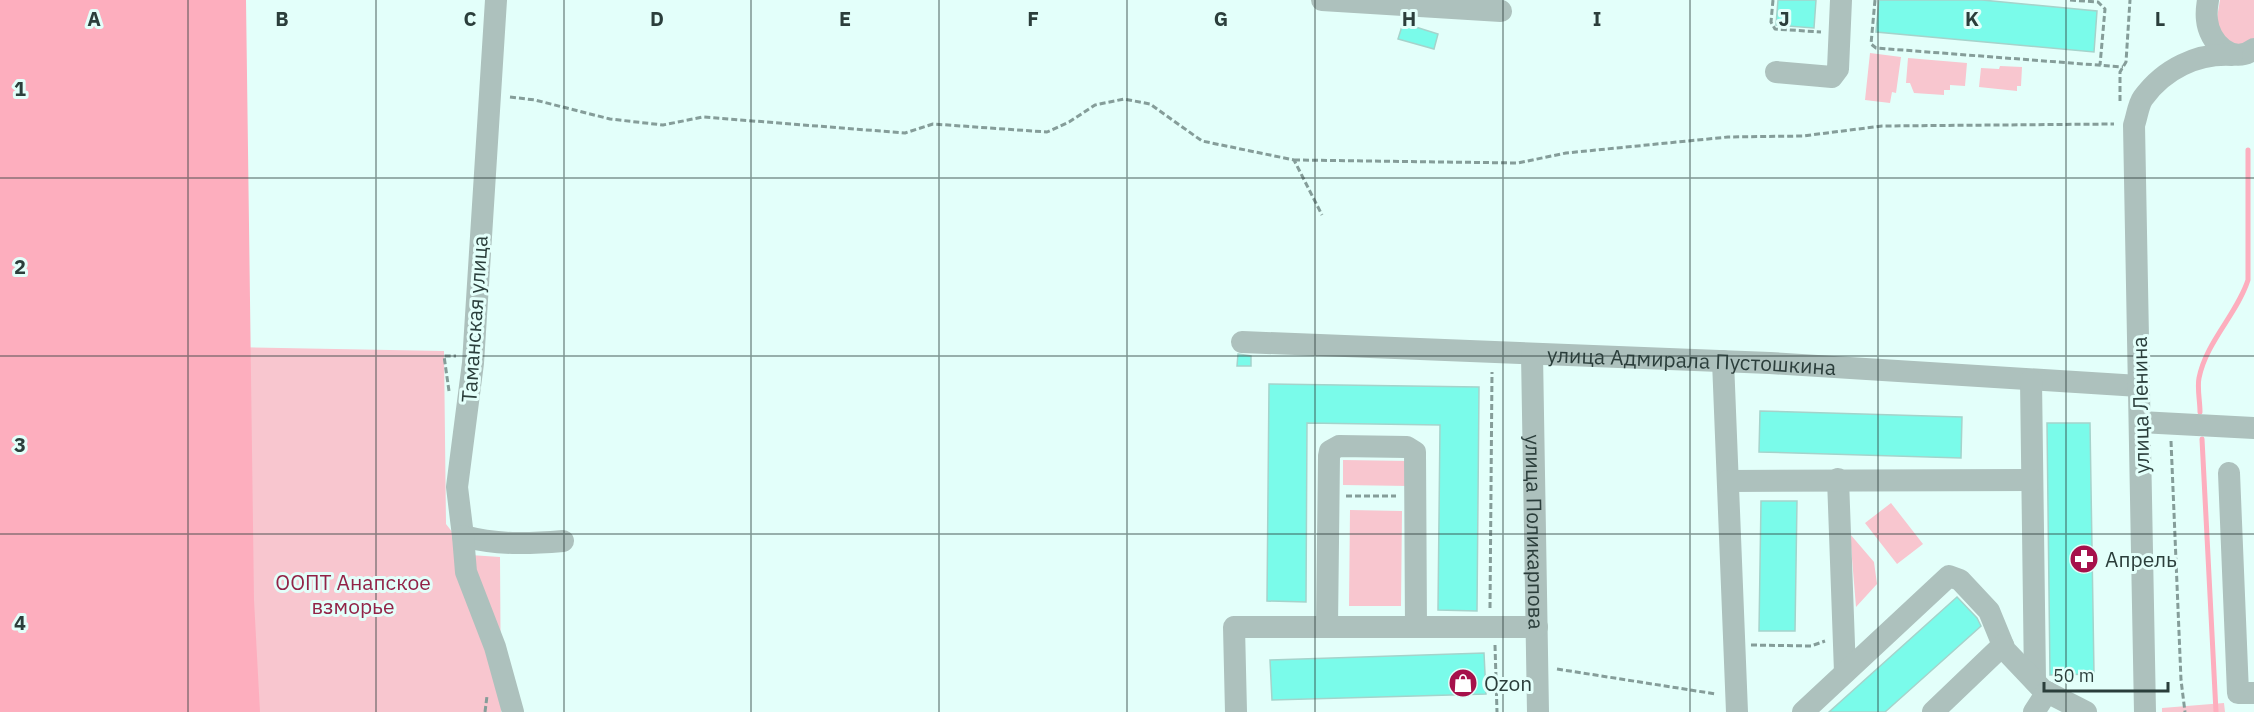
<svg xmlns="http://www.w3.org/2000/svg" width="2254" height="712" font-family="'IBM Plex Sans',sans-serif">
  <rect width="100%" height="100%" fill="#e3fffa"/>
  <!-- green -->
  <path fill="#f8c6cf" d="M2220,0H2254V38L2240,46L2219,36L2217,18Z
    M1870,53L1901,57L1896,93L1892,92L1890,103L1865,100Z
    M1908,58L1967,63L1965,86L1950,85V90H1944V95L1914,93L1910,83H1906Z
    M2000,66L2022,67L2021,86H2017V91L1979,87L1981,68L1999,69Z
    M232,347L444,351L446,524L470,555L500,557L501,712H239Z
    M1343,460L1410,461L1409,486L1343,485Z
    M1891,503L1923,544L1897,564L1865,523Z
    M1350,510L1402,511L1401,606H1349Z
    M1850,534L1874,562L1877,584L1856,607Z
    M2224,703L2225,712H2162V708Z"/>
  <!-- water -->
  <path fill="#fdaebe" d="M0,0H246L254,600L260,712H0Z"/>
  <g fill="none" stroke-linecap="round" stroke-linejoin="round">
    <!-- stream -->
    <path stroke="#fdaebe" stroke-width="5" d="M2200,412C2200,401 2197,388 2199,378C2206,342 2237,314 2248,280V150
      M2202,439L2216,712"/>
  </g>
  <!-- building -->
  <path fill="#7afbea" stroke="#a5d3cb" stroke-width="1.5" d="M1778,0H1816L1814,28L1776,25Z
    M1879,0H1982L2097,11L2094,52L1876,32Z
    M1403,23L1438,34L1434,49L1398,39Z
    M1238,354L1251,356V366H1237Z
    M1269,384L1479,387L1477,611L1438,610L1440,425L1307,423L1306,602L1267,601Z
    M1760,411L1962,417L1961,458L1759,452Z
    M2047,423H2090L2094,674L2050,675Z
    M1761,501H1797L1795,631H1759Z
    M1957,597L1977,618L1981,626L1951,653L1885,712H1829Z
    M1484,653L1486,694L1272,700L1270,660Z"/>
  <g fill="none" stroke-linecap="round" stroke-linejoin="round">
    <!-- path -->
    <path stroke="#859d99" stroke-width="3" stroke-dasharray="6 3" stroke-linecap="butt" d="M1773,0L1771,22L1775,29L1821,32
      M1875,0L1871,44L1876,48L2123,67
      M2070,0L2098,2L2105,9L2100,65
      M510,97L535,100L610,119L663,125L703,117L905,133L933,124L1047,132L1069,122L1095,105L1124,99L1150,104L1202,141L1294,160L1322,215
      M2120,101V72L2126,62L2130,0
      M1294,160L1518,163L1566,153L1728,137L1803,136L1882,126L2114,124
      M449,391L444,356H456
      M2171,441L2181,680L2185,712
      M1346,496H1396
      M1490,608L1492,372
      M1495,645L1497,712
      M1751,645L1811,646L1825,641
      M1557,669L1716,694
      M485,712L487,696"/>
    <!-- minor -->
    <g stroke="#adc1bd" stroke-width="22">
      <path d="M496,0L473,363L457,487L463,536C497,545 528,544 563,541"/>
      <path d="M1322,0L1501,11"/>
      <path d="M2208,0C2207,6 2206,13 2207,20C2209,42 2232,66 2254,49"/>
      <path d="M1776,72L1832,77L1838,69L1841,0"/>
      <path id="s1" d="M1242,342L1770,363L2139,386"/>
      <path id="s2" d="M1532,354L1538,712"/>
      <path d="M1723,361L1737,712"/>
      <path d="M2031,380L2035,681"/>
      <path d="M2140,422L2254,428"/>
      <path d="M2229,473L2238,693H2254"/>
      <path d="M1838,479L1845,672"/>
      <path d="M1728,481L2032,480"/>
      <path d="M463,536L466,572L495,647L513,712"/>
      <path d="M1327,627L1329,456L1330,451L1339,446L1407,447L1415,452L1416,627"/>
      <path d="M1236,712L1234,627H1537"/>
      <path d="M1803,712L1949,576L1960,580L1989,611L2005,650L2043,690L2086,712"/>
      <path d="M1933,712L2003,645"/>
      <path d="M2034,712L2047,692"/>
      <path d="M2145,712L2134,125C2137,117 2138,105 2143,98C2164,69 2197,53 2232,55"/>
    </g>
  </g>
  <!-- grid -->
  <path fill="none" stroke="#2b3e3b" stroke-width="1.5" stroke-opacity="0.55" d="M188,0V712M376,0V712M564,0V712M751,0V712M939,0V712M1127,0V712M1315,0V712M1503,0V712M1690,0V712M1878,0V712M2066,0V712M0,178H2254M0,356H2254M0,534H2254"/>
  <!-- icons -->
  <defs>
    <g id="pharmacy-disc" transform="scale(1.5)"><circle r="9.5" fill="#a6114b" stroke="#e3fffa"/><path d="M-2-6h4v4h4v4h-4v4h-4v-4h-4v-4h4Z" fill="#fff"/></g>
    <g id="shop-disc" transform="scale(1.5)"><circle r="9.5" fill="#a6114b" stroke="#e3fffa"/><path d="M-5-2.5h2.3a2.7 3.5 0 0 1 5.4 0H5L5.5 6h-11ZM-1.5-2.5h3a1.5 2.3 0 0 0-3 0Z" fill="#fff"/></g>
  </defs>
  <g fill-rule="evenodd">
    <use href="#pharmacy-disc" x="2084" y="559"/>
    <use href="#shop-disc" x="1463" y="683"/>
  </g>
  <g text-anchor="middle" dominant-baseline="central" stroke-width="6" stroke-linejoin="round" paint-order="stroke">
    <!-- street labels -->
    <g font-size="21" fill="#2b3e3b" stroke="#e3fffa">
      <text transform="translate(474 319) rotate(-86)">Таманская улица</text>
      <text stroke="none"><textPath href="#s1" startOffset="450">улица Адмирала Пустошкина</textPath></text>
      <text transform="translate(2140 405) rotate(-91)">улица Ленина</text>
      <text stroke="none"><textPath href="#s2" startOffset="178">улица Поликарпова</textPath></text>
    </g>
    <!-- poi labels -->
    <g font-size="21" fill="#2b3e3b" stroke="#e3fffa" text-anchor="start">
      <text x="2105" y="559">Апрель</text>
      <text x="1484" y="683">Ozon</text>
    </g>
    <!-- park labels -->
    <g font-size="21" fill="#922347" stroke="#e3fffa">
      <text x="353" y="582">ООПТ Анапское<tspan x="353" dy="24">взморье</tspan></text>
    </g>
  </g>
  <g font-size="20" text-anchor="middle" font-weight="bold" fill="#2b3e3b" stroke="#e3fffa" stroke-width="6" stroke-linejoin="round" paint-order="stroke">
    <text x="94" y="26">A</text>
    <text x="282" y="26">B</text>
    <text x="470" y="26">C</text>
    <text x="657" y="26">D</text>
    <text x="845" y="26">E</text>
    <text x="1033" y="26">F</text>
    <text x="1221" y="26">G</text>
    <text x="1409" y="26">H</text>
    <text x="1597" y="26">I</text>
    <text x="1784" y="26">J</text>
    <text x="1972" y="26">K</text>
    <text x="2160" y="26">L</text>
    <text x="20" y="96">1</text>
    <text x="20" y="274">2</text>
    <text x="20" y="452">3</text>
    <text x="20" y="630">4</text>
  </g>
  <!-- scale -->
  <path d="M2044 682v9h124v-9" fill="none" stroke="#2b3e3b" stroke-width="3"/>
  <text x="2053" y="682" font-size="18" fill="#2b3e3b" stroke="#e3fffa" stroke-width="4.5" paint-order="stroke">50 m</text>
</svg>
